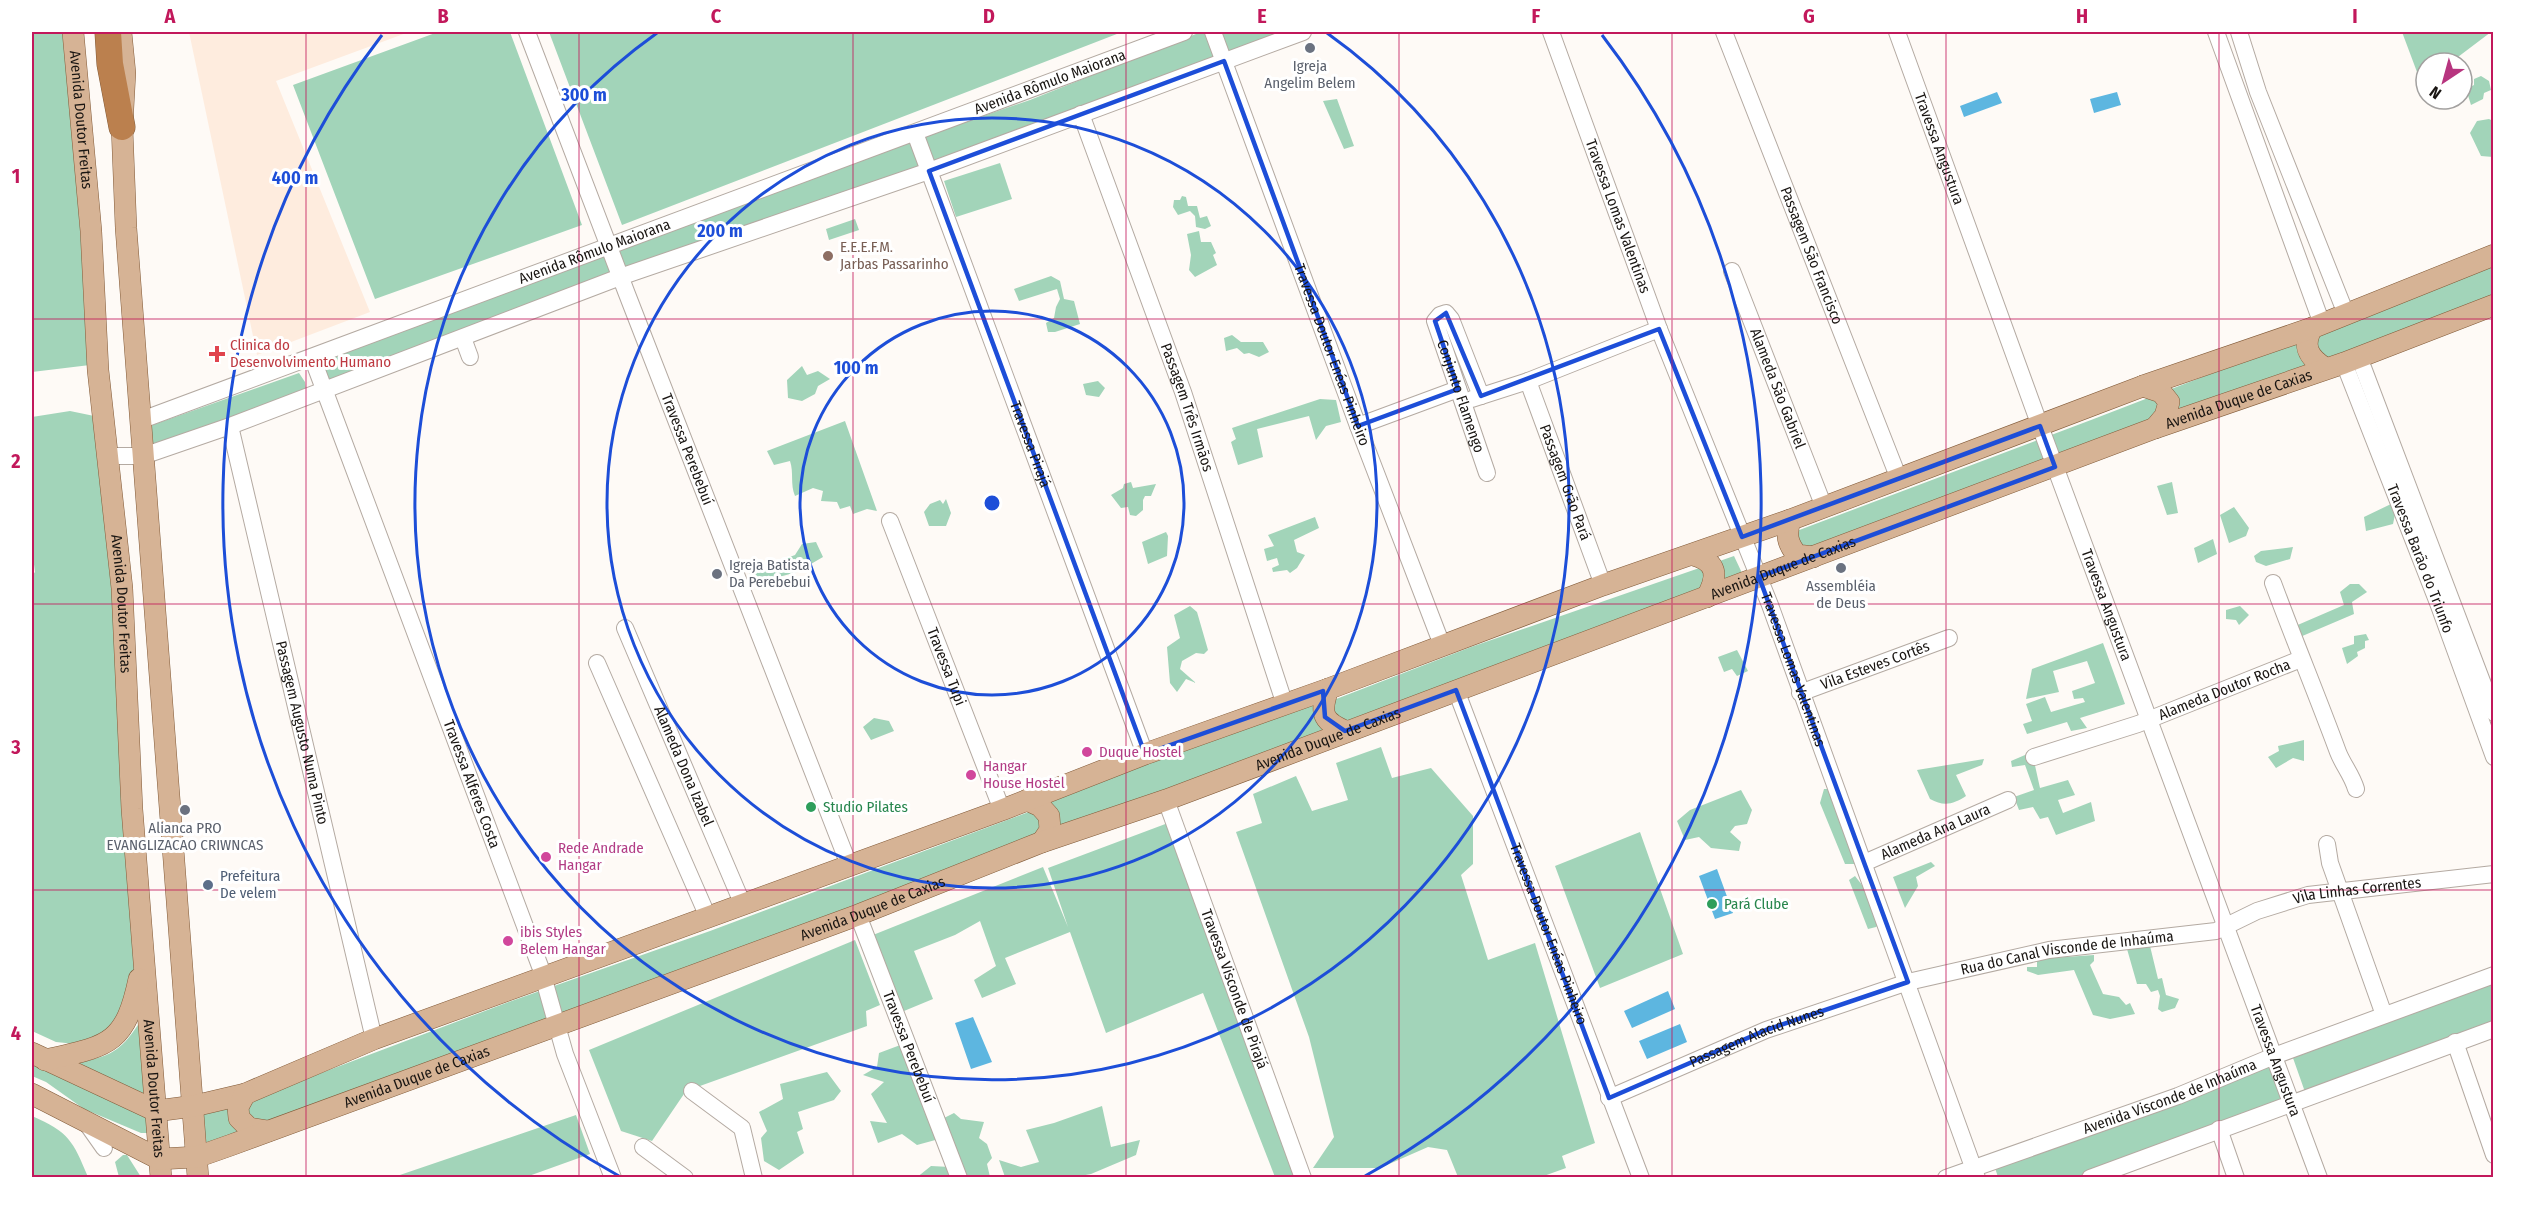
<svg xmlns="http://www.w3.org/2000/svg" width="2525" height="1209" font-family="'Fira Sans Condensed',sans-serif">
  <rect width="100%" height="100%" fill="#fefaf6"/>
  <!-- built -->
  <path fill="#feecde" d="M189,32H409L276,81L370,312L257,355Z"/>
  <!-- green -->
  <path fill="#a2d4b9" d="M32,32H66L90,365L32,372Z
    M438,32H510L582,225L375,299L293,85Z
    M549,32H1122L622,225Z
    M1201,32H1292L623,272L614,248L858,159L1030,100Z
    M2402,32H2491L2450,63H2426V70L2417,72Z
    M2481,76L2489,81L2491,90L2484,93L2483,99L2471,105L2466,89L2474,85V79Z
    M1337,99L1354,146L1344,149L1323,101Z
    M2489,119L2493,121V157L2481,156L2470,133L2477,121Z
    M1000,163L1012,199L956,217L944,181Z
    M1182,196L1186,197L1188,206H1197L1200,218L1207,216L1211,226L1205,229L1196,227L1195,216L1190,211L1178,215L1173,207L1174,200H1180Z
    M855,219L859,230L829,240L826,229Z
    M1199,231L1201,242H1211L1216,253L1213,255L1217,265L1195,277L1189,270L1191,255L1187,234Z
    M605,253L611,275L328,385L319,360Z
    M2493,265V299L1802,550L1794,532L2091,420Z
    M1051,276L1060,281L1064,299L1074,301L1080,324L1055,332H1048L1046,323L1054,318L1056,307L1060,299L1057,289L1019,301L1014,289Z
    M1232,335L1241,342H1263L1269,352L1259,357L1249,353L1244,354L1237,348L1226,351L1224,338Z
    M802,366L807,375L818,371L830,379L818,386L815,394L802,401L788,398L787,380Z
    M299,373L305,382L306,391L147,450L144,428Z
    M1098,381L1105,388L1099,397L1086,395L1083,384Z
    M1320,399L1336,400L1341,422L1326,426L1316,440L1309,416L1257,429L1263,457L1238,465L1231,442L1236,439L1232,428Z
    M70,411L99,417L138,956L123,1021L85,1045L56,1042L32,1031V576L35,572L32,549V417Z
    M845,421L877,511L867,509L853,514L850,506L840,509L837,502L821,501L823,491L813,488L795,496C790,484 794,473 790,461L774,465L767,451Z
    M1131,482L1133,488L1156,484L1151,496H1145L1143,500V510L1136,516L1130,515L1128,507L1121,508L1111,495L1123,488L1124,484Z
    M2172,482L2178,513L2167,515L2157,486Z
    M946,499L951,513L946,526H929L924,512L930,504L940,500L943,504Z
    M2391,504L2396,510L2393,524L2366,531L2364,517Z
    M2234,507L2249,528L2246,536L2229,543L2220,515Z
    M1315,517L1319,528L1294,540L1297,552L1305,555L1297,568L1290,573L1287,570L1273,572L1272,568L1279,565L1277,558L1267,561L1264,549L1274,546L1268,535Z
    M1166,532L1168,536L1167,556L1148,564L1142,542Z
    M2213,539L2217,554L2198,563L2194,548Z
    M816,542L823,557L797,572L754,584L749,572L795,555L802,544Z
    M2293,547L2290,559L2266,566L2256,562L2254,556L2261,551Z
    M1734,556L1742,573L1343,723H1337L1331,701L1471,647Z
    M2350,584H2359L2367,592L2352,602L2354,614L2300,637L2293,627L2344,605L2340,592Z
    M1190,606L1197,612L1208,650L1204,654L1196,653L1182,661L1180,669L1196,683L1186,679L1177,692L1170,683L1167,647L1180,638L1174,615Z
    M2240,606L2249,615L2239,625L2236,620L2226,619V610Z
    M2366,634L2369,640L2365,641V648L2357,652L2358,656L2347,664L2342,648L2354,644V636Z
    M2103,643L2125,704L2080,718L2087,728L2071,731L2067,722L2027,734L2023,724L2032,721L2026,704L2045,697L2051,712L2085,702L2083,698L2074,699L2072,691L2095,683L2087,661L2053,671L2059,692L2026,699L2032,669Z
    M1737,650L1748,671L1737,676L1732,669L1724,672L1718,657Z
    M1319,700L1330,731L1053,831L1041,800Z
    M874,718L889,721L894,731L871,740L863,727Z
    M2304,740V761L2293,758L2276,768L2268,757L2279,751L2278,746Z
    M1381,747L1392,778L1431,768L1473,816V864L1461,875L1488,960L1535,943L1595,1143L1562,1156L1566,1168L1541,1177H1458L1447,1150L1428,1147L1380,1168H1313L1334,1137L1309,1037L1236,832L1262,823L1253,794L1296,776L1312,811L1348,800L1336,763Z
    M2032,752L2040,788L2068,780L2075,795L2058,800L2063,813L2091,802L2095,821L2056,835L2048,817L2040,819L2033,807L2019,810L2014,797L2034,790L2025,765L2012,767L2011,761Z
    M1984,759L1982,765L1956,775L1966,796C1954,804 1944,807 1930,799L1917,770Z
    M1824,789H1829L1859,858L1855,864H1845L1820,803Z
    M1741,790L1752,810L1747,824L1735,826L1730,832L1741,842L1739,851L1711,848L1699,837L1685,840L1677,821L1690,810Z
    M1034,810L1044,825L1037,836L822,922L267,1127L250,1123L244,1105L271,1092L506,1003L710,931Z
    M1168,823L1299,1177H1275L1203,993L1106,1033L1070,932L1005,958L1016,984L982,998L974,980L996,966L980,921L955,935L914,951L933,999L904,1011L873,935L1043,867L1068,927L1048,868Z
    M1640,832L1683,954L1600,988L1555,866Z
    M1931,862L1935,866L1916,877L1918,886L1905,908L1893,877Z
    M1855,876L1862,885L1868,887L1882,922L1876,927L1868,929L1849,880Z
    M855,940L880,1005L866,1011L867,1026L686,1091L652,1141L621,1131L589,1050Z
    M2150,946L2158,979L2162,978L2166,995L2179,999L2175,1008L2162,1012L2158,1009L2160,996L2158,990L2151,992L2146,984H2137L2127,949Z
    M2094,955V961L2090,965L2103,994L2119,997L2126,1005L2130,1003L2135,1014L2110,1019L2093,1015L2074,970L2038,975L2027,971V967H2037V959Z
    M2493,983V1025L2305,1092L2293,1058Z
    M145,1013L153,1105L69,1063C111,1059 124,1050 145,1013Z
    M903,1044L939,1139L917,1145L902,1134L878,1143L870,1121L887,1123L871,1094L884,1082L863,1075L877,1067L879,1053Z
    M32,1061L153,1115L151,1133H141L84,1109L46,1082L32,1076Z
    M2270,1062L2284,1101L2080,1177H1998L1994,1165Z
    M827,1072L841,1091L834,1100L798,1112L803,1129L797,1132L804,1153L779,1170L764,1161L761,1138L767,1131L759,1112L783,1099L780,1084Z
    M238,1099L247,1130L200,1152L198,1109Z
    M1102,1106L1111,1147L1140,1140L1136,1155L1091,1174L1069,1178L1005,1177L999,1160L1021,1167L1039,1162L1026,1130L1054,1123Z
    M954,1113L961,1119L984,1122L979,1138L987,1144L992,1158L987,1164L990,1177H965L944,1118Z
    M576,1115L590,1154L526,1177H394Z
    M32,1116C69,1132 73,1141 88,1177H32Z
    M123,1155H127L141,1177H119L115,1162Z
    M931,1166L950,1167L955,1177L916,1178Z"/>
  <!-- water -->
  <path fill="#5db6e0" d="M1997,92L2002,103L1964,117L1960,106Z
    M2117,92L2121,105L2094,113L2090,99Z
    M1717,869L1733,913L1715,919L1699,876Z
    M1668,991L1675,1009L1632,1028L1624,1011Z
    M973,1017L992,1062L971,1069L955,1023Z
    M1680,1024L1687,1042L1647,1059L1639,1041Z"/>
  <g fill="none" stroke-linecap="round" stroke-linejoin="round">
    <!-- minor casing -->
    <g stroke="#b4aaa2" stroke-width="18">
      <g id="minor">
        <path id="s1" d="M527,32L627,294L849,865"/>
        <path id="s2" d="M1213,32L1358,426L1442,645"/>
        <path id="s3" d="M1551,32L1659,329L1770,605L1977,1178"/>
        <path id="s4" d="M1724,32L1899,479"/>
        <path id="s5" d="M1897,32L2040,426L2319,1178"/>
        <path d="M2216,32L2322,324"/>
        <path d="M2239,32L2258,92L2346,314"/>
        <path id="s6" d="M1081,114L1183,392L1285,705"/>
        <path id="s7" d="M915,133L1145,754"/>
        <path id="s8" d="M1732,271L1824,507"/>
        <path d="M463,338L470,357"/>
        <path id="s9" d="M312,357L541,969L565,1054L613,1178"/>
        <path d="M2359,357L2494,713"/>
        <path id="s10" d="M2344,363L2438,603L2494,757"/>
        <path id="s11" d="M1528,381L1603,585"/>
        <path id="s12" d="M1481,396L1451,319L1446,313L1440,315L1435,321L1487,473"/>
        <path d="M1472,399L1528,381L1659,329"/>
        <path id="s13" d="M139,421L1184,32"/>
        <path id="s14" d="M230,426L374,1039"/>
        <path d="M1358,426L1458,389"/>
        <path d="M108,456H143L230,426L620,277L929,171L1303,32"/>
        <path id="s15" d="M890,521L1002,810"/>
        <path d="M2273,583C2294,640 2317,695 2338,752C2343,765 2352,775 2356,789"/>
        <path id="s16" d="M625,628L743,905"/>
        <path d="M597,663L708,917"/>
        <path id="s17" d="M1456,690L1641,1178"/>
        <path id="s18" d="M1800,693L1949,638"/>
        <path id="s19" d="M2034,757L2138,724L2301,659"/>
        <path id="s20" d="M1166,800L1303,1178"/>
        <path d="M2327,844L2330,863L2384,1015"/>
        <path id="s21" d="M1864,863L2008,800"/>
        <path id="s22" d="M858,915L959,1178"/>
        <path d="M2455,1042L2494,1155"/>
        <path d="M692,1091L742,1128L754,1178"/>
        <path id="s23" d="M1609,1098L1766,1030L1908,982L2049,950L2216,931L2257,911L2308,895L2494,874"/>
        <path d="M85,1121L104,1148"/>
        <path d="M2219,1129L2236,1178"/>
        <path d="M643,1147L685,1178"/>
        <path id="s24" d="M1946,1178L2178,1096L2274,1056L2494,975"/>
        <path d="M2090,1178L2494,1029"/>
      </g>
    </g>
    <!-- major casing -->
    <g stroke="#825b39" stroke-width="22">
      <g id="major">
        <path id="s25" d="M73,32L91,231L98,370L122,588L132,809L161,1178"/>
        <path d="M121,32L125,73L122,127L126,228L198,1178"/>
        <path d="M2312,328C2302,346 2308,357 2325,368"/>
        <path d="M2143,386L2161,392L2169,402L2165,416L2155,428"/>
        <path d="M1790,520C1786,535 1787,543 1797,555L1813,557"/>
        <path d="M1693,555C1718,562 1718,576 1707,597"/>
        <path d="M1328,689C1320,713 1322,721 1345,731"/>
        <path d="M1027,800L1040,806L1049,816L1050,830L1042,842"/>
        <path d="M32,1053L156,1111L194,1106L245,1094L374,1039L1002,810L1145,754L1328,689L1603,585L1790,520L2143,386L2312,328L2494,255"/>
        <path d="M45,1060C107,1046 125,1046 139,979"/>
        <path d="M32,1094L159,1159"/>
        <path d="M245,1094L238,1107L239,1118L249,1128L268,1131"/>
        <path id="s26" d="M159,1159L197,1157L231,1145L858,915L1042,842L1166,800L2155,428L2344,363L2494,305"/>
      </g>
    </g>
    <!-- highway casing -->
    <g stroke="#825b39" stroke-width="27">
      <path id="highway" d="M108,32L110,64L122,127"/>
    </g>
    <!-- minor -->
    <use href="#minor" stroke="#fff" stroke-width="16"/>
    <!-- major -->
    <use href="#major" stroke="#d6b395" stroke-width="21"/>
    <!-- highway -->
    <use href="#highway" stroke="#bb804e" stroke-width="26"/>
  </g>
  <!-- marked area -->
  <path fill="none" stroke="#1d4ed8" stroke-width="4.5" stroke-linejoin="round" d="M1224,61L1358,426L1458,389L1435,321L1446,313L1481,396L1659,329L1742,537L2040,426L2055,467L1759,577L1908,982L1766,1030L1609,1098L1456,690L1345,731L1325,717L1323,691L1145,754L929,171Z"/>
  <!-- grid -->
  <path fill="none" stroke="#c2185b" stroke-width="1.5" stroke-opacity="0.55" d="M306,32V1178M579,32V1178M853,32V1178M1126,32V1178M1399,32V1178M1672,32V1178M1946,32V1178M2219,32V1178M32,319H2494M32,604H2494M32,890H2494"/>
  <!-- distance rings -->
  <g fill="none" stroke="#1d4ed8" stroke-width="3">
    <circle cx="992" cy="503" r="192"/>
    <circle cx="992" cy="503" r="385"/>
    <path d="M1327 33A577 577 0 1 1 657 33"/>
    <path d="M619 1176A769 769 0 0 1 382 35M1602 35A769 769 0 0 1 1365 1176"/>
  </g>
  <!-- markers -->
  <g fill="#6b7280" stroke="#fff" stroke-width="2">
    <circle cx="1310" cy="48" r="6"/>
    <circle cx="1841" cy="568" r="6"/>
    <circle cx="717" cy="574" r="6"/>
    <circle cx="185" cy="810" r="6"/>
  </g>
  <circle fill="#8d6e63" stroke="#fff" stroke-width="2" cx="828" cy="256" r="6"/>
  <path fill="#e0444e" stroke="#fff" stroke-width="2" d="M214 345h6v6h6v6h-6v6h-6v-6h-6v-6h6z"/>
  <g fill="#d1479c" stroke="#fff" stroke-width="2">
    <circle cx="1087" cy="752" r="6"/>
    <circle cx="971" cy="775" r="6"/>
    <circle cx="546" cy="857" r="6"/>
    <circle cx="508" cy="941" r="6"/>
  </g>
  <g fill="#2e9e5b" stroke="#fff" stroke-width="2">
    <circle cx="811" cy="807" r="6"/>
    <circle cx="1712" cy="904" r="6"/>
  </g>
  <circle fill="#5c6f8a" stroke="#fff" stroke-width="2" cx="208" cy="885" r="6"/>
  <g text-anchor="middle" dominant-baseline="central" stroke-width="6" stroke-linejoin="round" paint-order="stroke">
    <!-- worship labels -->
    <g font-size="15" fill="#5b616d" stroke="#fff">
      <text x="1310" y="66">Igreja<tspan x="1310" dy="17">Angelim Belem</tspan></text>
      <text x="729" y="565" text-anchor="start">Igreja Batista<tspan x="729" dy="17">Da Perebebui</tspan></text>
      <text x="1841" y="586">Assembléia<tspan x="1841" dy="17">de Deus</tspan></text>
      <text x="185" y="828">Alianca PRO<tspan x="185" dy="17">EVANGLIZACAO CRIWNCAS</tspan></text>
    </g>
    <!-- street labels -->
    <g font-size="15" fill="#191512" stroke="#fff">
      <text stroke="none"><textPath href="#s13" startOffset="972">Avenida Rômulo Maiorana</textPath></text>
      <text stroke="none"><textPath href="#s25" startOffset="88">Avenida Doutor Freitas</textPath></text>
      <text stroke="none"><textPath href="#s5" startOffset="124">Travessa Angustura</textPath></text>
      <text stroke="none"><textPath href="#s3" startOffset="196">Travessa Lomas Valentinas</textPath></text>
      <text stroke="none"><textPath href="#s13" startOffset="486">Avenida Rômulo Maiorana</textPath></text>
      <text stroke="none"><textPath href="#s4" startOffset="240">Passagem São Francisco</textPath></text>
      <text stroke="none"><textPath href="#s2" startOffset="344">Travessa Doutor Enéas Pinheiro</textPath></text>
      <text stroke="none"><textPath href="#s8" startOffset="126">Alameda São Gabriel</textPath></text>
      <text stroke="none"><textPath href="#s12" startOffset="184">Conjunto Flamengo</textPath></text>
      <text stroke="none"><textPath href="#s26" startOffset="2216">Avenida Duque de Caxias</textPath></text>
      <text stroke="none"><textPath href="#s6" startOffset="312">Passagem Três Irmãos</textPath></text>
      <text stroke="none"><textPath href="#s7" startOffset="332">Travessa Pirajá</textPath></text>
      <text stroke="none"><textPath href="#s1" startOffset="447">Travessa Perebebuí</textPath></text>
      <text stroke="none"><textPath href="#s11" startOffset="108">Passagem Grão Pará</textPath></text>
      <text stroke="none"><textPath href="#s10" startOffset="210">Travessa Barão do Triunfo</textPath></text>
      <text stroke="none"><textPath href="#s26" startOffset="1730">Avenida Duque de Caxias</textPath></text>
      <text stroke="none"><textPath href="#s25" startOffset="574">Avenida Doutor Freitas</textPath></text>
      <text stroke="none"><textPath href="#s5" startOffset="610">Travessa Angustura</textPath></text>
      <text stroke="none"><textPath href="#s18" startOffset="80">Vila Esteves Cortês</textPath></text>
      <text stroke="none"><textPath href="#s15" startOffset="156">Travessa Tupi</textPath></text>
      <text stroke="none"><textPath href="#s3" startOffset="682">Travessa Lomas Valentinas</textPath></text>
      <text stroke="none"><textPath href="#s19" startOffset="202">Alameda Doutor Rocha</textPath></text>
      <text stroke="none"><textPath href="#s14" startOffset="315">Passagem Augusto Numa Pinto</textPath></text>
      <text stroke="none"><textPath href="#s26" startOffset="1244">Avenida Duque de Caxias</textPath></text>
      <text stroke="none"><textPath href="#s16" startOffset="150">Alameda Dona Izabel</textPath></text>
      <text stroke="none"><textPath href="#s9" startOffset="456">Travessa Alferes Costa</textPath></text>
      <text stroke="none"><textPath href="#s21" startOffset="78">Alameda Ana Laura</textPath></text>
      <text stroke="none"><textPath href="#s23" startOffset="782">Vila Linhas Correntes</textPath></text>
      <text stroke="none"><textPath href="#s26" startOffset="758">Avenida Duque de Caxias</textPath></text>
      <text stroke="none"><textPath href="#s17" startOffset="261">Travessa Doutor Enéas Pinheiro</textPath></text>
      <text stroke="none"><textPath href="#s23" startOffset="483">Rua do Canal Visconde de Inhaúma</textPath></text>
      <text stroke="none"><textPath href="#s20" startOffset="201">Travessa Visconde de Pirajá</textPath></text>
      <text stroke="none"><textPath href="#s23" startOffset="160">Passagem Alacid Nunes</textPath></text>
      <text stroke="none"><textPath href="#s22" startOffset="141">Travessa Perebebuí</textPath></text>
      <text stroke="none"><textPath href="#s5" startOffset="1096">Travessa Angustura</textPath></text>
      <text stroke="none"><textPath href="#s26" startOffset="272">Avenida Duque de Caxias</textPath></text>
      <text stroke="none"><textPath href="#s25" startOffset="1060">Avenida Doutor Freitas</textPath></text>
      <text stroke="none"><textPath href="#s24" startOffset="238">Avenida Visconde de Inhaúma</textPath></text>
    </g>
    <!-- education labels -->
    <g font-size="15" fill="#785e54" stroke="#fff" text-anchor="start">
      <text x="840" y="247">E.E.E.F.M.<tspan x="840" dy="17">Jarbas Passarinho</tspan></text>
    </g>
    <!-- health labels -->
    <g font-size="15" fill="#be3a42" stroke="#fff" text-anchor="start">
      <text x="230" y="345">Clinica do<tspan x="230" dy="17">Desenvolvimento Humano</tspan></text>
    </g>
    <!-- hotel labels -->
    <g font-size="15" fill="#b23c85" stroke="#fff" text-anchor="start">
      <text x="1099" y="752">Duque Hostel</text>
      <text x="983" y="766">Hangar<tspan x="983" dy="17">House Hostel</tspan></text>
      <text x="558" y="848">Rede Andrade<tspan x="558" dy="17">Hangar</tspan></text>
      <text x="520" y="932">ibis Styles<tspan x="520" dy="17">Belem Hangar</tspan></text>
    </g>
    <!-- leisure labels -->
    <g font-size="15" fill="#27864d" stroke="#fff" text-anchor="start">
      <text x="823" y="807">Studio Pilates</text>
      <text x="1724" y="904">Pará Clube</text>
    </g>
    <!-- service labels -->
    <g font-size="15" fill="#4e5e75" stroke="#fff" text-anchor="start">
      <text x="220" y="876">Prefeitura<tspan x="220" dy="17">De velem</tspan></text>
    </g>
  </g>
  <circle cx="992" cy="503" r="9" fill="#1d4ed8" stroke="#fff" stroke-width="3"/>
  <g font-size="18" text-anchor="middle" font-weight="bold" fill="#1d4ed8" stroke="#fff" stroke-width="6" stroke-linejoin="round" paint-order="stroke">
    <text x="584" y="101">300 m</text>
    <text x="295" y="184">400 m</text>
    <text x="720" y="237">200 m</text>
    <text x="856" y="374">100 m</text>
  </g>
  <!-- border -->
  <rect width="2525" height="1209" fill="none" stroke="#ffffff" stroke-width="66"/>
  <!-- north arrow -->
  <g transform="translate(2444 81) rotate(216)"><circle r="28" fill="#ffffff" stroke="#a3a1a0" stroke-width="1.5"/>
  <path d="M0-4.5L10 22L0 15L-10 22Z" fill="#b7357f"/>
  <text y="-9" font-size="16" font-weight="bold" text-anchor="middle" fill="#191512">N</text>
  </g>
  <rect x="33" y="33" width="2459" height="1143" fill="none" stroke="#c2185b" stroke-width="2"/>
  <g font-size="20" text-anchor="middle" font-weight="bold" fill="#c2185b">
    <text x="170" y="23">A</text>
    <text x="443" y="23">B</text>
    <text x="716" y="23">C</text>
    <text x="989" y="23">D</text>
    <text x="1262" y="23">E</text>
    <text x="1536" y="23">F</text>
    <text x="1809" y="23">G</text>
    <text x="2082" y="23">H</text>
    <text x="2355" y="23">I</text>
    <text x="16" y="183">1</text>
    <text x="16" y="468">2</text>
    <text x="16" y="754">3</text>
    <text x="16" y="1040">4</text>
  </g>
</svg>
